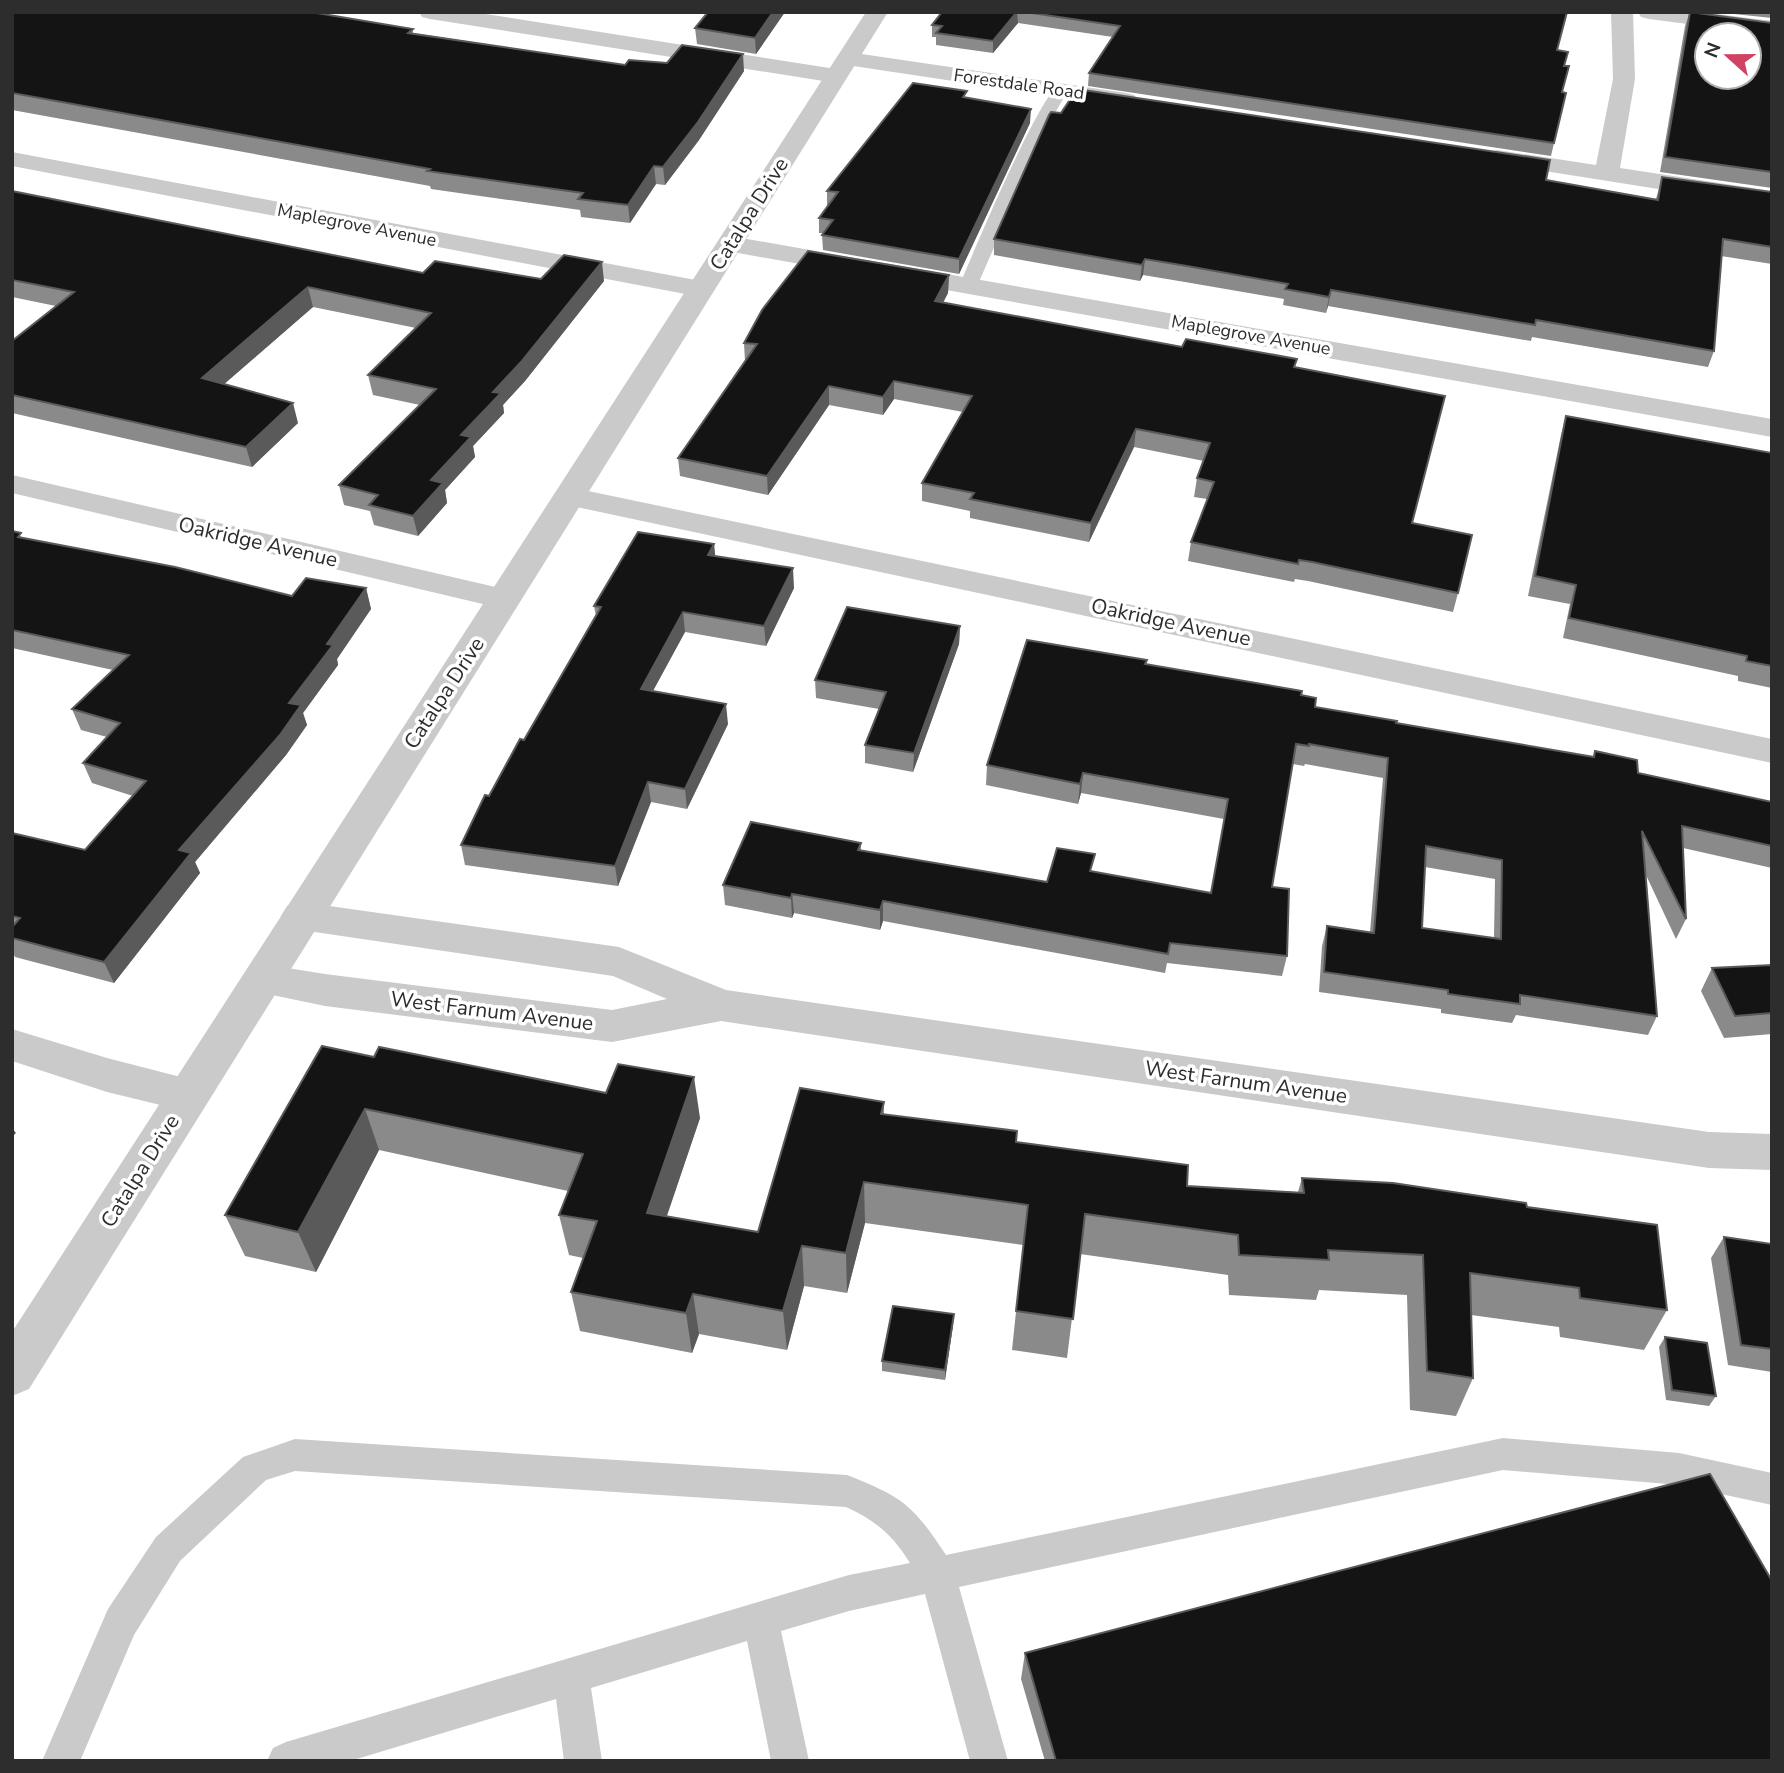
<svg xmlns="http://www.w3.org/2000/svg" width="1784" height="1773" font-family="'Nunito Sans',sans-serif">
  <rect width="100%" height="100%" fill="#fff"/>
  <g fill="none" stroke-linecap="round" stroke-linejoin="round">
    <!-- service -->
    <path fill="#cacaca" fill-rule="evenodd" d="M1060,85L1068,90L1046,129L978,284L975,288H963L960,284C972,256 1041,90 1060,85Z
      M1503,1438L1679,1453L1772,1473V1505L1679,1485L1503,1470L959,1587L1008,1761H970L925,1594L849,1611L781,1631L809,1761H771L747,1641L591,1688L602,1761H564L556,1699L350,1761H267L273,1748L286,1742L849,1575L910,1563C892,1534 876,1521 846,1507L295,1471L266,1480L180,1561L134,1635L80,1761H42L108,1609L156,1537L243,1457L295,1439L847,1475C903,1497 913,1505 946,1555Z"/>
    <!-- minor -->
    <path fill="#cacaca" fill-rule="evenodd" d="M419,12H473L836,69L844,71L847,76L844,81L836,83L430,19L422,17Z
      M1611,12H1633L1635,79L1620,168L1772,191V207L1488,162L1485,157L1488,152L1497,150L1596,165L1613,79Z
      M1638,12H1701L1772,21V35L1649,19L1641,17Z
      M848,52L1126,93L1134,95L1138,100L1134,105L1126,107L840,64L837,59L840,54Z
      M12,152L701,281L711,283L715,289L711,295L701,297L12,166Z
      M730,236L1772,419V437L721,250L717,244L721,238Z
      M12,475L504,589L516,592L520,599L516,606L504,609L12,493Z
      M569,487L1772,739V763L558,503L554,496L558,489Z
      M301,902L619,947L726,990L1709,1132L1772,1134V1170L1709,1168L721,1021L612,1042L325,1006L248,990L242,979L248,968L262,964L325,974L612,1010L667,999L613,976L301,930L287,926L281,916L287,906Z
      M12,1029L107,1058L204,1083L210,1095L204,1107L189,1112L107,1092L12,1061Z"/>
    <!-- tertiary -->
    <path fill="#cacaca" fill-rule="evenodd" d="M866,12H888L29,1389L12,1396V1332Z"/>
  </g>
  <!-- wall -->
  <path fill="#8a8a8a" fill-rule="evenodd" d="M12,12L413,29V33L625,65L744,71L699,140L665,185L656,184L630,223L581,217L580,210L431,189L430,186L12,110Z
    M708,12H785L756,54L697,44L695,28Z
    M942,12H1567L1557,50L1564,66L1562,92L1554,143L1551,156L1088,86L1089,73L1113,37L1018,23L993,53L936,45V37H932V25Z
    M1690,12L1772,23V188L1660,172L1685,26Z
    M1715,12H1772V18Z
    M967,98L1030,123L959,274L823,250L822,235L823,233H819V218L828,206L827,205V191Z
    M1662,177L1772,192V264L1721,256L1714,351L1708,367L1532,337L1531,341L1328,306L1326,313L1283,305L1284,299L1185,282L1143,275L1140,281L994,255V239L1546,180L1656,199Z
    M12,191L423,273L604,281L525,381L503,405L504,413L473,446L475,457L445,490L447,503L418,536L374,525L370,511L344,505L339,485L420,405L373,395L368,375L416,328L313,307L224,384L298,423L252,467L12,413V341L56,306L12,297Z
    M949,275L948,293L943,303L1295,367L1412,523L1458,593L1453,612L1308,581L1295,579L1294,582L1188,561L1191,542L1207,499L1194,497L1197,478L1204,461L1134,447L1089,542L970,518V511L922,501V483L963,412L894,399L883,415L829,405L768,495L680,476L678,458L745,361L744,343Z
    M1566,416L1772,453V688L1738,681V676L1563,638L1570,604L1528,596L1561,435Z
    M12,531L23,538L292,596L366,588L371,609L337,659L338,665L303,713L307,725L286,755L195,862L200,873L114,983L15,957L12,951V833L85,850L133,796L92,783L83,763L107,737L81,730L72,709L113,670L12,648Z
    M714,544L715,556L794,588L766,646L685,632L653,691L728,724L687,809L651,802L618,886L465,865L461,845L489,796L524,740L596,616L594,606Z
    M960,626L959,644L913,772L865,763V745L879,709L816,698L815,680Z
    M1146,664L1301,695L1315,707L1396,723L1593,757L1595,751L1638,773L1772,802V868L1683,848L1686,919L1676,939L1646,875L1657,1016L1648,1035L1516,1015L1512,1023L1441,1013V1009L1319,992L1322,946L1327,926L1370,932L1383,778L1305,764L1304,766L1293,764L1272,887L1287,956L1282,976L1167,963L1165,973L883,921L880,930L794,913L792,918L725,905L723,885L861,843V851L1047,882L1093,872L1211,893L1224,819L1081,793L1078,804L986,785L987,765ZM1425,867L1495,879L1494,938L1422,928Z
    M1772,965V1034L1724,1038L1701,991L1712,968Z
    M374,1057L700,1118L667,1216L758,1232L884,1102V1114L1017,1142L1187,1186L1298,1192L1302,1178L1527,1207L1667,1310L1644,1350L1560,1337L1559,1327L1471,1315L1473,1378L1456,1416L1410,1410L1407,1295L1319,1290L1316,1300L1229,1295L1228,1275L1080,1254L1067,1358L1012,1350L1023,1245L865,1223L847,1293L804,1286L787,1350L699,1334L692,1353L580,1331L571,1292L583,1258L569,1255L559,1215L568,1191L379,1150L316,1272L245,1256L225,1215Z
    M1724,1237L1772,1244V1372L1728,1365L1711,1258Z
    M953,1325L945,1380L882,1371V1361Z
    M1665,1337L1716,1396L1709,1406L1666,1400L1659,1347Z
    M1025,1653L1772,1761H1045L1021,1679Z"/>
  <!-- shaded-wall -->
  <path fill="#5a5a5a" d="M773,12H785L756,54L755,38Z
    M1017,12L1018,23L993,53V41Z
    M743,54L744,71L699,140L665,185L663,167Z
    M1031,109L1030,123L959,274V259Z
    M654,166L656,184L630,223L628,205Z
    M1145,259L1143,275L1140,281L1142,265Z
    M602,262L604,281L525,381L503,405L504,413L473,446L475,457L445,490L447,503L418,536L413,516L431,480L461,435L493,392Z
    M949,275L948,293L934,319L935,301Z
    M308,287L313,307L208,398L202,378Z
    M1331,290L1328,306L1326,313L1329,297Z
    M894,381V399L883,415V397Z
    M829,386V405L768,495L767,476Z
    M293,403L298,423L252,467L246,447Z
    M1136,429L1134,447L1089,542L1091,523Z
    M714,544L716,564L708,555Z
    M793,568L794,588L766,646L764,626Z
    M366,588L371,609L337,659L338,665L303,713L307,725L286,755L195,862L200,873L114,983L104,962L179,850L289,703L327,644Z
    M683,612L685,632L643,709L641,689Z
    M960,626L959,644L913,772L914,753Z
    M726,704L728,724L687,809L685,789Z
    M1083,773L1081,793L1078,804L1080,784Z
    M648,782L651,802L618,886L615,866Z
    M792,894L794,913L792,918L791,898Z
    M883,901V921L880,930V910Z
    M694,1077L700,1118L654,1253L647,1213Z
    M365,1109L379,1150L316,1272L298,1232Z
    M12,1128L16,1133L12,1137Z
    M864,1182L865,1223L847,1293L846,1253Z
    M802,1246L804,1286L787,1350L783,1311Z
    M693,1294L699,1334L692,1353L686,1313Z
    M954,1314L953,1325L945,1380V1370Z"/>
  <!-- building -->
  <path fill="#141414" stroke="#5a5a5a" stroke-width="2" fill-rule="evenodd" d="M12,12H311L413,29L408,33L625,65L629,60L667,63L682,45L743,54L698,122L663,167L654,166L628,205L578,199L583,193L427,171L430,169L12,93Z
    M708,12H773L755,38L695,28Z
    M942,12H1017L993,41L936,33L942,26L932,25Z
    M1025,12H1567L1557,50L1568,52L1564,66H1569L1562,92L1566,93L1554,143L1089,73L1120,26Z
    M1690,12L1772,23V172L1665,157ZM1707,35H1749V77H1707Z
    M913,83L967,91L963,97L1031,109L959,259L822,235L833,220L819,218L838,192L827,191Z
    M1077,89L1550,160L1546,180L1658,200L1662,177L1772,192V247L1723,239L1714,351L1536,320L1535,325L1331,290L1329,297L1285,289L1288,284L1187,266L1145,259L1142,265L994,239L1049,115L1051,112L1061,113Z
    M12,191L423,273L435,261L541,279L564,255L602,262L522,361L493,392L501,393L461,435L471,437L431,480L443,483L413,516L369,505L378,495L339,485L436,389L368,375L431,313L308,287L202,378L293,403L246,447L12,395V341L74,292L12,280Z
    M808,251L949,275L935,301L1182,347L1186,339L1297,359L1294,367L1445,396L1412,523L1472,535L1458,593L1312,562L1299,560L1298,564L1191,542L1214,482L1197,478L1210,443L1136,429L1091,523L970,499L974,493L922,483L972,396L894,381L883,397L829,386L767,476L678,458L757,344L744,343L762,310Z
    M1566,416L1772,453V666L1746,661L1747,656L1569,618L1576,585L1535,576Z
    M12,531L21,533L18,537L175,567L292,596L306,578L366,588L327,644L333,645L289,703L301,705L280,735L179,850L191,853L104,962L12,938V927L20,918L12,916V833L85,850L146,781L83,763L120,723L72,709L129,655L12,630Z
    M638,532L714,544L708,555L793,568L764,626L683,612L641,689L726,704L685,789L648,782L615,866L461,845L485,795L489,796L520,739L524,740L601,607L594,606Z
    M847,607L960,626L914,753L865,745L886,692L815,680Z
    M1027,640L1147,660L1145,664L1302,691L1301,695L1316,698L1315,707L1397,721L1396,723L1594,757L1595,751L1637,760L1638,773L1772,802V846L1682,826L1686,919L1642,831L1657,1016L1520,995V1004L1448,994V990L1324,972L1327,926L1374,933L1388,758L1309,744V746L1296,744L1272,887L1289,889L1287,956L1170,943L1168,954L883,901L880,910L792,894L791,898L723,885L751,822L861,843L858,850L1047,882L1057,848L1095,854L1090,871L1211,893L1228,799L1083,773L1080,784L987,765ZM1426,846L1502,860L1501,939L1422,928Z
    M1772,965V1013L1735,1016L1712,968Z
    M322,1046L374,1057L379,1047L606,1093L618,1064L694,1077L647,1213L758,1232L800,1088L884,1102L881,1114L1017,1131L1016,1142L1188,1165L1187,1186L1304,1193L1302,1178L1393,1183L1526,1203L1527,1207L1657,1225L1667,1310L1580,1298L1579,1288L1470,1273L1473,1378L1427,1371L1423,1255L1328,1250L1329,1260L1239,1255L1238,1235L1085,1214L1073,1319L1016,1311L1028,1205L864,1182L846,1253L802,1246L783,1311L693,1294L686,1313L571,1292L597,1221L559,1215L583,1154L365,1109L298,1232L225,1215Z
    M1724,1237L1772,1244V1349L1741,1345Z
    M893,1306L954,1314L945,1370L882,1361Z
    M1665,1337L1707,1343L1716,1396L1672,1390Z
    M1710,1474L1772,1581V1761H1056L1025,1653Z"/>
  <g text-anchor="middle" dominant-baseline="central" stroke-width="7" stroke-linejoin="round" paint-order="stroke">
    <!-- far-street labels -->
    <g font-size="18" fill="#2d2d2d" stroke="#fff">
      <text transform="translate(1019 84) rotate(8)">Forestdale Road</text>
      <text transform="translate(357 225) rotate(11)">Maplegrove Avenue</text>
      <text transform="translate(1251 335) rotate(10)">Maplegrove Avenue</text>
    </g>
    <!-- street labels -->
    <g font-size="21" fill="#2d2d2d" stroke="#fff">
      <text transform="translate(749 214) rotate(-58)">Catalpa Drive</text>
      <text transform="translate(258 542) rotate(13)">Oakridge Avenue</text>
      <text transform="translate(1171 622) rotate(12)">Oakridge Avenue</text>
      <text transform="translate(444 693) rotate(-57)">Catalpa Drive</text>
      <text transform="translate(492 1011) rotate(7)">West Farnum Avenue</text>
      <text transform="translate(1246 1082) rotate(8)">West Farnum Avenue</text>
      <text transform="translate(140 1171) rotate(-58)">Catalpa Drive</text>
    </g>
  </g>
  <!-- border -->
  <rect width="1784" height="1773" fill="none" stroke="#2d2d2d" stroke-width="28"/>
  <!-- north arrow -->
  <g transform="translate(1728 56) rotate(291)"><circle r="33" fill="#ffffff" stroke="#ababab" stroke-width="2"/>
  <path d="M0-5L12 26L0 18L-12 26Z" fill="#cf4363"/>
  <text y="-10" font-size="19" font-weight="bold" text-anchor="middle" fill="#2d2d2d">N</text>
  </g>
</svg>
